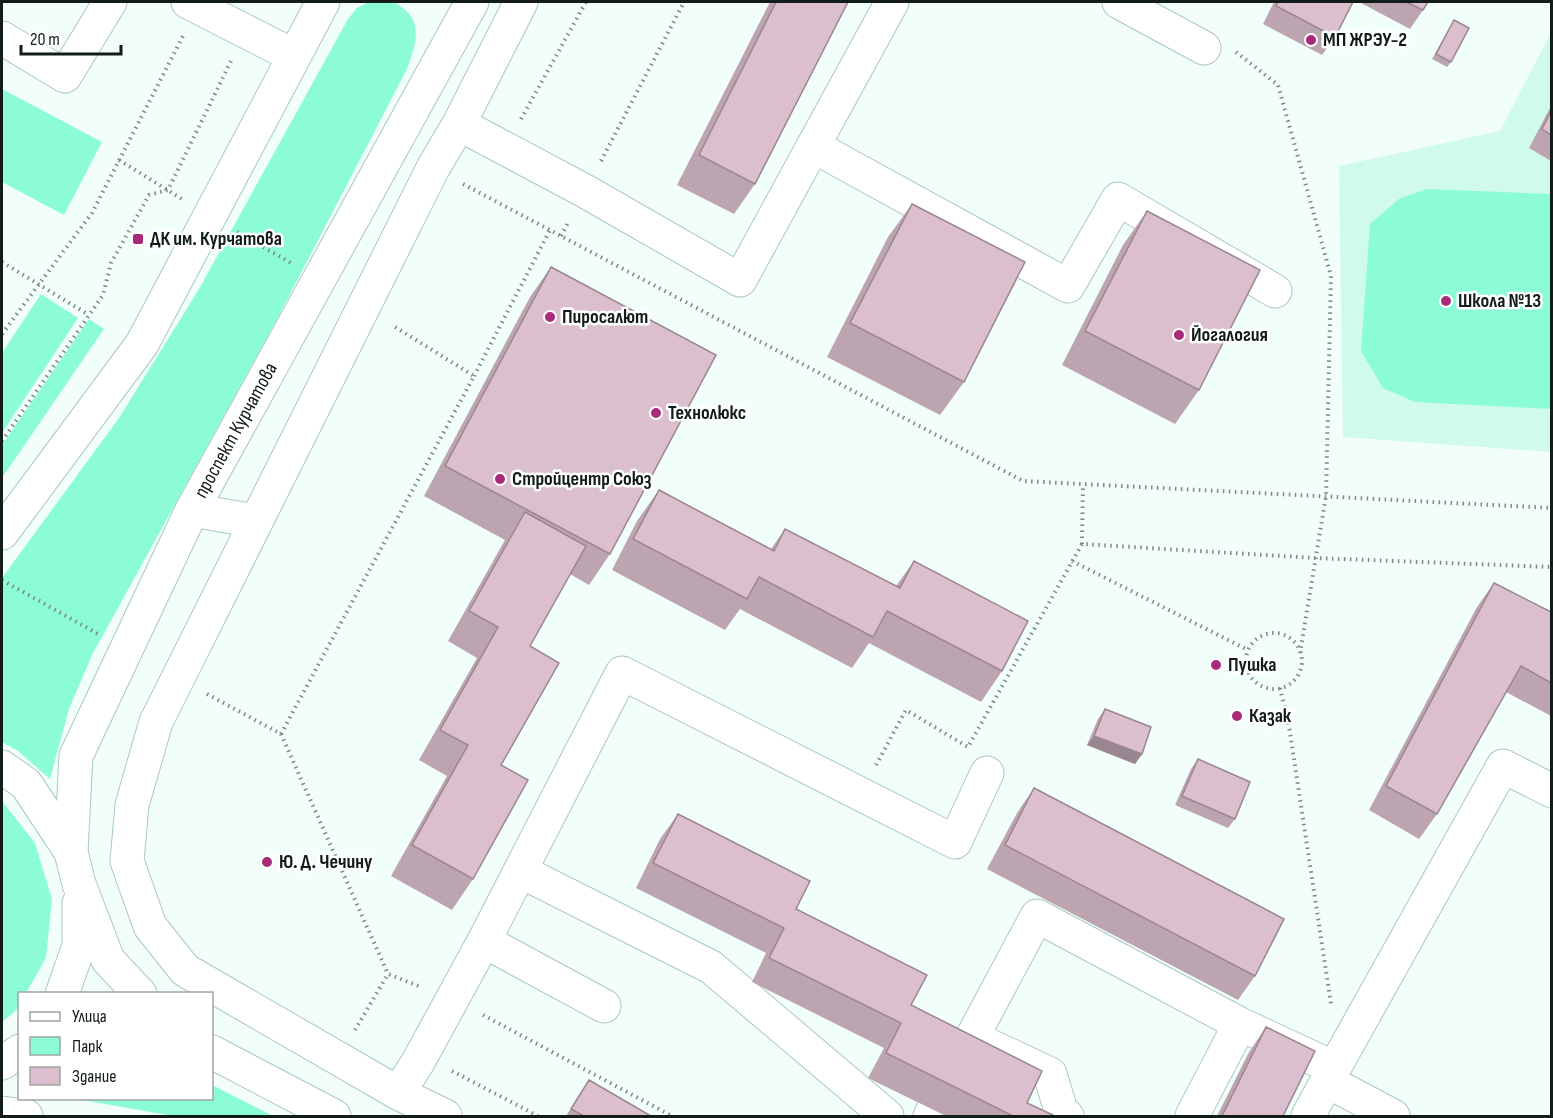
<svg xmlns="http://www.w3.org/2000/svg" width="1553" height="1118" font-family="'Sofia Sans Condensed',sans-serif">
  <rect width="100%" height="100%" fill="#f1fef9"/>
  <!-- built -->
  <path fill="#d0fae9" d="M1551,33V452L1343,437L1339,166L1500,131Z"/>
  <!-- green -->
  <path fill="#8cfcd6" d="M369,2C377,1 385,0 392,2C397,3 400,6 404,9C424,25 414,49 407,69L274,325L92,655L69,709L50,779L18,751L2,742V578L119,418L199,289L348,19L357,8Z
    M2,89L102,142L64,215L2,182Z
    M1427,189L1551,194V409L1415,402L1383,388L1361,351L1370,224L1399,199Z
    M41,294L78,318L2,433V353Z
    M89,319L104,329L2,478V445Z
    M2,801L35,843L52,899L46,958L26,993L20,994C20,1011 14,1012 2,1022Z
    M212,1085L273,1116H173L77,1099L212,1098Z"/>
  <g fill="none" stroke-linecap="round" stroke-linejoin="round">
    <!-- minor casing -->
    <g stroke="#aac9bc" stroke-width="35">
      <path id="minor" d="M188,2L294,56
        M1119,2L1204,48
        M2,38L65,76L110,2
        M459,124L585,191L740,280L892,2
        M813,146L1068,286L1118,199L1275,291
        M192,510L255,521
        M520,871L711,967L887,1116
        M484,941L622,673L955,842L987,773
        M984,1043L1050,1074L1062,1114L1067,1116
        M1327,1081L1503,766L1552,791
        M398,1093L418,1062L484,941L604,1006
        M445,1116L398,1093L185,970L150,926L127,861L132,805L156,722L433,168L459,124L521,2
        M930,1116L1037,916L1240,1024L1334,1068
        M1192,1116L1240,1024
        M1308,1116L1327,1081L1393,1116"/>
    </g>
    <!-- major casing -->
    <g stroke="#aac9bc" stroke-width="35">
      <g id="major">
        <path d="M2,533L142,344L323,2"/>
        <path d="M2,767L26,784L71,852"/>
        <path d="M62,994L79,946V903"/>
        <path id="s1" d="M140,994L108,960L79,884L71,852L76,756L192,510L472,2"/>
        <path d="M212,1052L334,1116"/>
        <path d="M2,1063L20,1051"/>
        <path d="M2,1113L26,1116"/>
      </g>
    </g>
    <!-- path -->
    <path stroke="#7d8985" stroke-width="4" stroke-dasharray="1.5 4.5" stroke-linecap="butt" d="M1236,52L1278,85L1331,276L1326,496L1300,653
      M521,119L586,2
      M119,160L182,199
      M601,161L684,2
      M463,184L1023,481L1552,508
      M237,232L291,263
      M561,236L569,221
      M2,262L89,315
      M2,334L92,213L183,36
      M474,376L550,230
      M2,441L103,295L111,263L149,195L168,190L231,61
      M1082,544L1083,484
      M1072,561L1248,650
      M2,580L98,634
      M1246 661a28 28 0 1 1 56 0a28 28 0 1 1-56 0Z
      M1280,688L1289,726L1331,1004
      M207,694L281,734L388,974L421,987
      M281,734L474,376L392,325
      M876,765L906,710L968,747L1082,544L1315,558L1552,567
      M483,1015L672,1116
      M355,1030L388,974
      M452,1071L538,1116"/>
    <!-- minor -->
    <use href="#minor" stroke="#fff" stroke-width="33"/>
    <!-- major -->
    <use href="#major" stroke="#fff" stroke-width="33"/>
  </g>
  <!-- wall -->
  <path fill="#bda4b1" d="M770,2H848L755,184L734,214L677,185Z
    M1274,2H1353L1335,37L1322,55L1263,24Z
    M1359,2H1428L1423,10L1410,29Z
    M1454,20L1451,62L1447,67L1432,59Z
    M1551,106V161L1529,148Z
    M912,204L964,382L940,415L827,357L888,237Z
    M1147,211L1199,390L1175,424L1062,365L1123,245Z
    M551,267L610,554L589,585L570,574L530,646L473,879L452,910L391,876L447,776L419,760L477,658L448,641L505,540L424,496L530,297Z
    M659,490L771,549L785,529L896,586L914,561L1002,671L981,702L869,643L852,668L740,609L725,630L612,570L637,521Z
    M1494,583L1551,612V716L1506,692L1437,814L1419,839L1369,810L1477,607Z
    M1105,709L1142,754L1135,764L1087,745L1098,719Z
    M1198,759L1235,819L1228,828L1175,805L1191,769Z
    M1034,788L1255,976L1238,1000L987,869L1017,813Z
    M678,814L796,909L911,1005L1027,1103L1055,1116H946L868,1078L884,1048L752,982L766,953L636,888L660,839Z
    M1266,1027L1283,1116H1217L1249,1052Z
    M589,1080L651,1116H566Z"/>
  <!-- shaded-wall -->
  <path fill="#9a8690" d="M1094,736L1142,754L1135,764L1087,745Z"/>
  <!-- building -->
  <path fill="#dcbfce" stroke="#9a8690" stroke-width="1.5" d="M776,2H848L755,184L699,155Z
    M1278,2H1353L1335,37L1276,6Z
    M1406,2H1428L1423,10Z
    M1454,20L1469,28L1451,62L1436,54Z
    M1551,111V135L1542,129Z
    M912,204L1025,262L964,382L850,323Z
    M1147,211L1260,270L1199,390L1085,331Z
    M551,267L716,355L610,554L445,466Z
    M659,490L774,551L785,529L900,588L914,561L1028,621L1002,671L887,611L873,637L759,577L747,599L633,539Z
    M525,512L586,546L530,646L559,663L501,765L528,780L473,879L412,845L468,745L440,730L498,627L469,611Z
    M1494,583L1551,612V683L1521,666L1437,814L1386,786Z
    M1105,709L1151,727L1142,754L1094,736Z
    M1198,759L1250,782L1235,819L1182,796Z
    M1034,788L1284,919L1255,976L1005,845Z
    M678,814L810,881L796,909L927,975L911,1005L1042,1071L1027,1103L1055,1116H1013L886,1053L901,1023L769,958L784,928L653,863Z
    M1266,1027L1315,1051L1283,1116H1222Z
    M589,1080L651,1116H584L571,1109Z"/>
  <!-- markers -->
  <g fill="#a72a7b" stroke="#fff" stroke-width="2">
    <circle cx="1311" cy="40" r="6"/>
    <rect x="132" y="233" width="12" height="12" rx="3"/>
    <circle cx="1446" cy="301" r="6"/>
    <circle cx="550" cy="317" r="6"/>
    <circle cx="1179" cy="335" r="6"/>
    <circle cx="656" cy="413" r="6"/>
    <circle cx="500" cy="479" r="6"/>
    <circle cx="1216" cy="665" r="6"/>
    <circle cx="1237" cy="716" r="6"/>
    <circle cx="267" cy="862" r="6"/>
  </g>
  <g text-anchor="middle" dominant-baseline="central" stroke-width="5" stroke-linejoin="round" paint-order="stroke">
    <!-- poi labels -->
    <g font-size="20" font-weight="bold" fill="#121d19" stroke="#fff" text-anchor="start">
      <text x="1323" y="40">МП ЖРЭУ-2</text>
      <text x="150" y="239">ДК им. Курчатова</text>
      <text x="1458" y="301">Школа №13</text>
      <text x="562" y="317">Пиросалют</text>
      <text x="1191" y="335">Йогалогия</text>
      <text x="668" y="413">Технолюкс</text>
      <text x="512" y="479">Стройцентр Союз</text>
      <text x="1228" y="665">Пушка</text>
      <text x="1249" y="716">Казак</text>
      <text x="279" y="862">Ю. Д. Чечину</text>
    </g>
    <!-- street labels -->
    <g font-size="20" fill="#121d19" stroke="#fff">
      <text stroke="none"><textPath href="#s1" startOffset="620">проспект Курчатова</textPath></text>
    </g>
  </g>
  <!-- border -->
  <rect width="1553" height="1118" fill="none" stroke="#121d19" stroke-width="6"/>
  <!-- legend -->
  <rect x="18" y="992" width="195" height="108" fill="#ffffff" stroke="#a0a5a3" stroke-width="1.5"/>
  <rect x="30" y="1012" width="30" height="9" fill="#ffffff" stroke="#a0a5a3" stroke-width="1.5"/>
  <text x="72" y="1022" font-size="18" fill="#121d19">Улица</text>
  <rect x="30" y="1037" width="30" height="18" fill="#8cfcd6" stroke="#a0a5a3" stroke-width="1.5"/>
  <text x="72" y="1052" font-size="18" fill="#121d19">Парк</text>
  <rect x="30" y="1067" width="30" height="18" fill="#dcbfce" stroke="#a0a5a3" stroke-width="1.5"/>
  <text x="72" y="1082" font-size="18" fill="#121d19">Здание</text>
  <!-- scale -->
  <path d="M21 45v9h100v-9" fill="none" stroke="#121d19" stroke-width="3"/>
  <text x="30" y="45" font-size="18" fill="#121d19" stroke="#ffffff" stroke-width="4.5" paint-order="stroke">20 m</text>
</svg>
